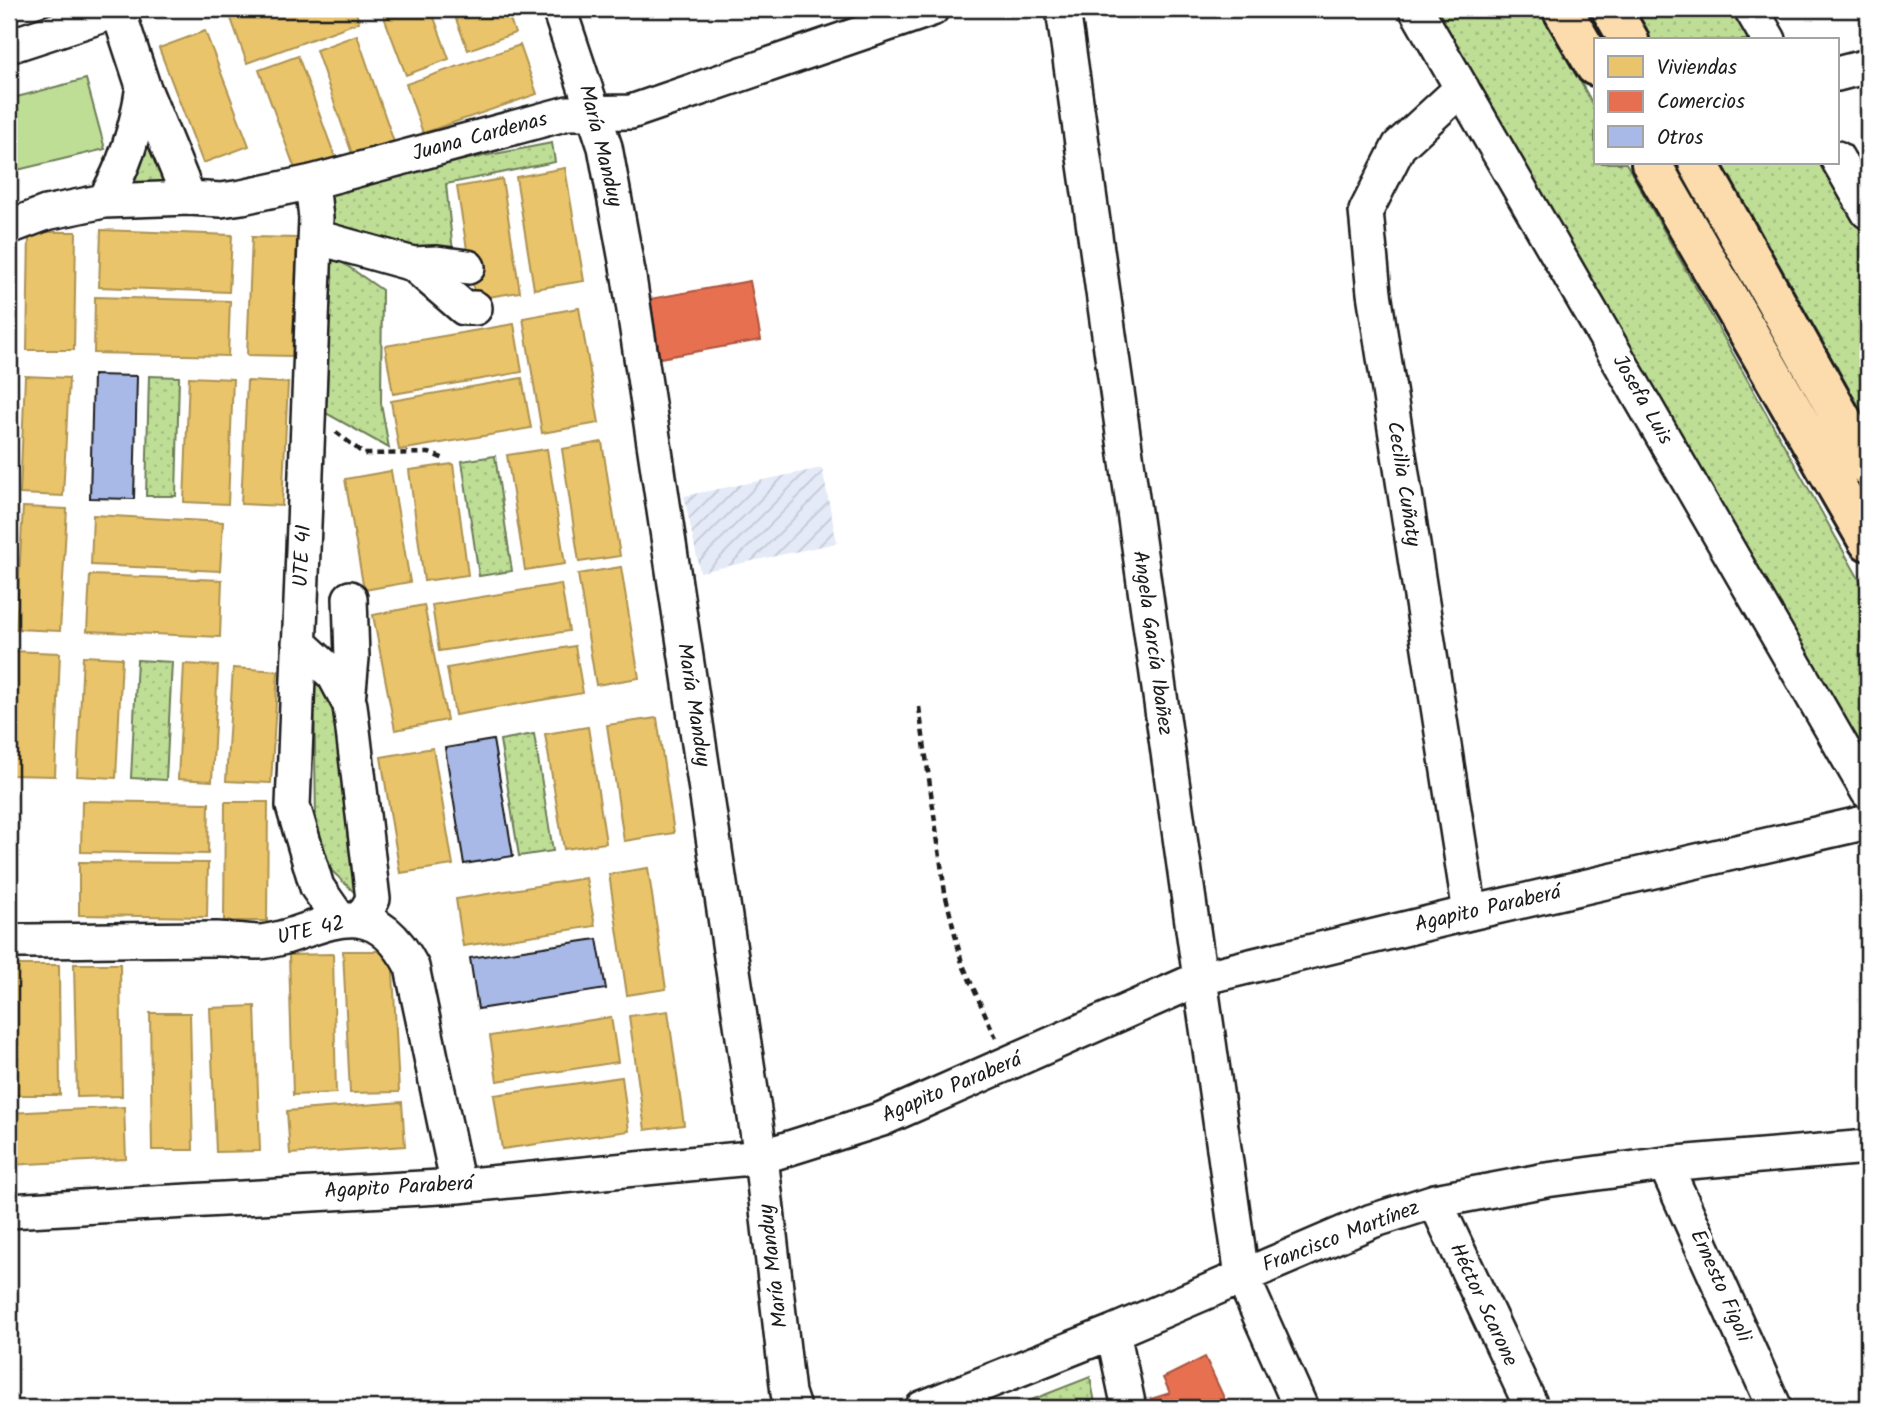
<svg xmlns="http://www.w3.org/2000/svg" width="1877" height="1417" font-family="Kalam,sans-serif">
  <defs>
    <pattern id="industrial-furrows" width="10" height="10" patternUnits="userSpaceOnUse" patternTransform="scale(1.75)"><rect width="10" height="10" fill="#e5eaf8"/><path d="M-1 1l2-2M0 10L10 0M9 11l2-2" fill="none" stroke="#c4c8d4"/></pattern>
    <pattern id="grass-dots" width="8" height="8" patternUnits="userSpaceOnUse" patternTransform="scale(1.75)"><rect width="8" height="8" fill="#bede96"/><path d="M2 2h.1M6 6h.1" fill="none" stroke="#a3be81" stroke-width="1.8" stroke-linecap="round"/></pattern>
  </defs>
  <rect width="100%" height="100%" fill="#fff"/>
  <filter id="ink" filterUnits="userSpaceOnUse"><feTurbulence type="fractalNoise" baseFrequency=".0143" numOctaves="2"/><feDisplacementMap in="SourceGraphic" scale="14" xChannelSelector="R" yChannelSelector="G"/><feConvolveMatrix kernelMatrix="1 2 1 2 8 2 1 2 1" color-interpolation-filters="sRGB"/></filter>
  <g filter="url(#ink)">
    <!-- industrial -->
    <path fill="url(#industrial-furrows)" d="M822,468L837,543L700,572L684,496Z"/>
    <!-- grass -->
    <path fill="url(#grass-dots)" stroke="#6d7d59" stroke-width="2" d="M1431,9H1540L1595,108V163H1626L1868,595V771Z
      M1625,9H1736L1755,40H1643Z
      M147,129L169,185L136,188L129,179Z
      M552,143L555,162L446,184L453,252L400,253L328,229L331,194L349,182Z
      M1713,163H1825L1868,238V431Z
      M330,254L382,290L381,403L389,448L322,411Z
      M149,376L179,377L176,496H146Z
      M495,456L512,571L479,576L462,461Z
      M137,660L172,662L166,780L131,778Z
      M314,675L338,693L359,897L332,871L316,824Z
      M534,734L553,851L519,856L500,740Z
      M1090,1377L1096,1408H1011Z"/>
    <!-- park -->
    <path fill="#bede96" stroke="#6d7d59" stroke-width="2" d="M86,79L105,149L9,172V99Z"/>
    <!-- homes -->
    <path fill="#e9c46a" stroke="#ac9253" stroke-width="2" d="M355,9L359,22L247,63L228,10Z
      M381,9H431L449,59L406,75Z
      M452,9H506L515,33L468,50Z
      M205,31L249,146L203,163L159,48Z
      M357,35L396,148L355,162L316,50Z
      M520,45L537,94L423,133L406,84Z
      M298,56L338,165L299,180L259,70Z
      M565,168L584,281L534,289L516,177Z
      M502,179L520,292L475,299L457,187Z
      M101,230L232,235L229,292L99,287Z
      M29,232H76L74,350H27Z
      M252,237L297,238L292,356L247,355Z
      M95,297L230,301L228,356L94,353Z
      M579,308L599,423L542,433L523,318Z
      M514,324L522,372L393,394L385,346Z
      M25,376L69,378L63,496L20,494Z
      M189,377L233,379L228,504L184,502Z
      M522,378L531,428L399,450L391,401Z
      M247,381L288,383L282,506L241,504Z
      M602,442L620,556L579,562L562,449Z
      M547,449L565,564L525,570L507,455Z
      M453,464L468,575L424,581L409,470Z
      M391,471L410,582L364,590L345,479Z
      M23,507L67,509L60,631L16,629Z
      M93,515L223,522L220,571L91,565Z
      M621,567L639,678L596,685L578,574Z
      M90,575L222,580L220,637L87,631Z
      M561,584L569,631L439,651L432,605Z
      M424,605L447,720L395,730L373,615Z
      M575,646L583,693L455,715L447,668Z
      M10,651L60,653L55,776L9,775Z
      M83,656L122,658L116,778L77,776Z
      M184,664L218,666L212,781L178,779Z
      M233,668L278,671L271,783L226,781Z
      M657,718L674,833L624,841L607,725Z
      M588,727L606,843L564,849L545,734Z
      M433,748L453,865L400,873L381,757Z
      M82,801L209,803L208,854L81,852Z
      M225,802H268L267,921H224Z
      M79,862L208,863L207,917L79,915Z
      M648,868L666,989L627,995L609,874Z
      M586,878L595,926L463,946L456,899Z
      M343,951H392L399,1092L350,1093Z
      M333,954L336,1093L293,1095L289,955Z
      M74,964H120L122,1096L77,1097Z
      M11,965H59L60,1095H12Z
      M255,1006L260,1151L216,1152L210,1008Z
      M668,1011L684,1125L645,1130L629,1016Z
      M150,1013H190L193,1150H152Z
      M611,1017L618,1062L497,1081L490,1036Z
      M622,1077L629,1131L502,1149L494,1095Z
      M402,1102L405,1146L290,1154L287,1111Z
      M124,1107L126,1159L9,1165V1113Z"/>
    <!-- shops -->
    <path fill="#e76f51" stroke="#aa5641" stroke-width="2" d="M750,281L761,340L660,358L650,299Z
      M1205,1357L1225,1400L1206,1408H1153L1151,1399L1170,1393L1163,1378Z"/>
    <!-- building -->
    <path fill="#a8b9e8" stroke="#1c1c1c" stroke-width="2" d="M93,375L137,376L134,499L90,498Z
      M493,740L513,856L464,864L445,748Z
      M597,939L606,989L478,1009L470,958Z"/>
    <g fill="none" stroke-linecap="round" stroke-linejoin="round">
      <!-- minor casing -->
      <g stroke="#1c1c1c" stroke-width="38">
        <path id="minor" d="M559,9L605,147L629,277L761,1157L788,1393L793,1408
          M1063,9L1242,1276L1301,1408
          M1416,9L1868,792
          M1751,9L1769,40
          M118,10L143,86L189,198
          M9,46L122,9
          M1837,74L1868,66
          M1462,88L1399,146L1366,211L1374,293L1470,913
          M1837,158L1868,212
          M312,182L316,218L293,806L317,887L340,920
          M104,201C126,165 137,128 143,86
          M9,227L46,213L104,201L189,198L221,200L242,197L312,182L568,113L631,112L932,9
          M316,237L413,264L464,308H475
          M413,264L437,263L468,267
          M299,643L334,675L350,705L373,899L361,920
          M348,701L352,658L350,598
          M9,941C78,941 148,939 217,939C231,939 245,942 259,942C293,940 324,917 358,920C384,923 401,946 412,967L458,1186
          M1665,1164L1775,1408
          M1435,1201L1532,1408
          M9,1211L458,1186L761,1157L882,1119L1201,978L1470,913L1868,822
          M1113,1332L1129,1408
          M922,1408L1113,1332L1372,1221L1435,1201L1546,1180L1665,1164L1868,1147"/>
      </g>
      <!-- major casing -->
      <g stroke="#1c1c1c" stroke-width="44">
        <path id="major" d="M1562,9L1595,66
          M1611,9L1629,40
          M1651,163L1868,541
          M1698,163L1868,466"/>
      </g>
      <!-- path -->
      <path stroke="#1c1c1c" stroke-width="4.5" stroke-dasharray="7 5" stroke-linecap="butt" d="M336,432L364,454L429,453L447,460
        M919,707L945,893L962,963L996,1038"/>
      <!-- minor -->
      <use href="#minor" stroke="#fff" stroke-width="33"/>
      <!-- major -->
      <use href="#major" stroke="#fcdcac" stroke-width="38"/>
    </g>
  </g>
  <g text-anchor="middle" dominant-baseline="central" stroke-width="7" stroke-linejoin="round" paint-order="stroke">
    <!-- street labels -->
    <g font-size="21" fill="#1c1c1c" stroke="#fff">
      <text transform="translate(480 137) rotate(-15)">Juana Cardenas</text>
      <text transform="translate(600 146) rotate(76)">María Manduy</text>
      <text transform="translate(1642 400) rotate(60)">Josefa Luis</text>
      <text transform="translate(1403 484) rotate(81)">Cecilia Cuñaty</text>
      <text transform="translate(303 556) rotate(-87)">UTE 41</text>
      <text transform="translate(1152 643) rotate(82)">Angela García Ibañez</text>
      <text transform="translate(693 705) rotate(81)">María Manduy</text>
      <text transform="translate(1488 909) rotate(-13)">Agapito Paraberá</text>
      <text transform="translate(311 931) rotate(-13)">UTE 42</text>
      <text transform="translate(952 1088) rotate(-23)">Agapito Paraberá</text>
      <text transform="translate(399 1188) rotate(-3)">Agapito Paraberá</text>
      <text transform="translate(1341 1237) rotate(-21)">Francisco Martínez</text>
      <text transform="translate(774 1266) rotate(-97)">María Manduy</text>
      <text transform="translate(1720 1286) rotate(66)">Ernesto Figoli</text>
      <text transform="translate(1483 1305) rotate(65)">Héctor Scarone</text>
    </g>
  </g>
  <!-- margin -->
  <rect width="1877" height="1417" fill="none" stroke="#fff" stroke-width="35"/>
  <rect x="18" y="18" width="1842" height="1382" fill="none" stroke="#1c1c1c" stroke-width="2.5" filter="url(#ink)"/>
  <!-- legend -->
  <rect x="1594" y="38" width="245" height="126" fill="#ffffff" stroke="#a4a4a4" stroke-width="2"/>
  <rect x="1608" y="56" width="35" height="21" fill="#e9c46a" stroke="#a4a4a4" stroke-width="2"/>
  <text x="1657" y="74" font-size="21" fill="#1c1c1c">Viviendas</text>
  <rect x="1608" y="91" width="35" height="21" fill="#e76f51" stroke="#a4a4a4" stroke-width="2"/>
  <text x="1657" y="108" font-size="21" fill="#1c1c1c">Comercios</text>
  <rect x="1608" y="126" width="35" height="21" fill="#a8b9e8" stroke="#a4a4a4" stroke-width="2"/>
  <text x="1657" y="144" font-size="21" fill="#1c1c1c">Otros</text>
</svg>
